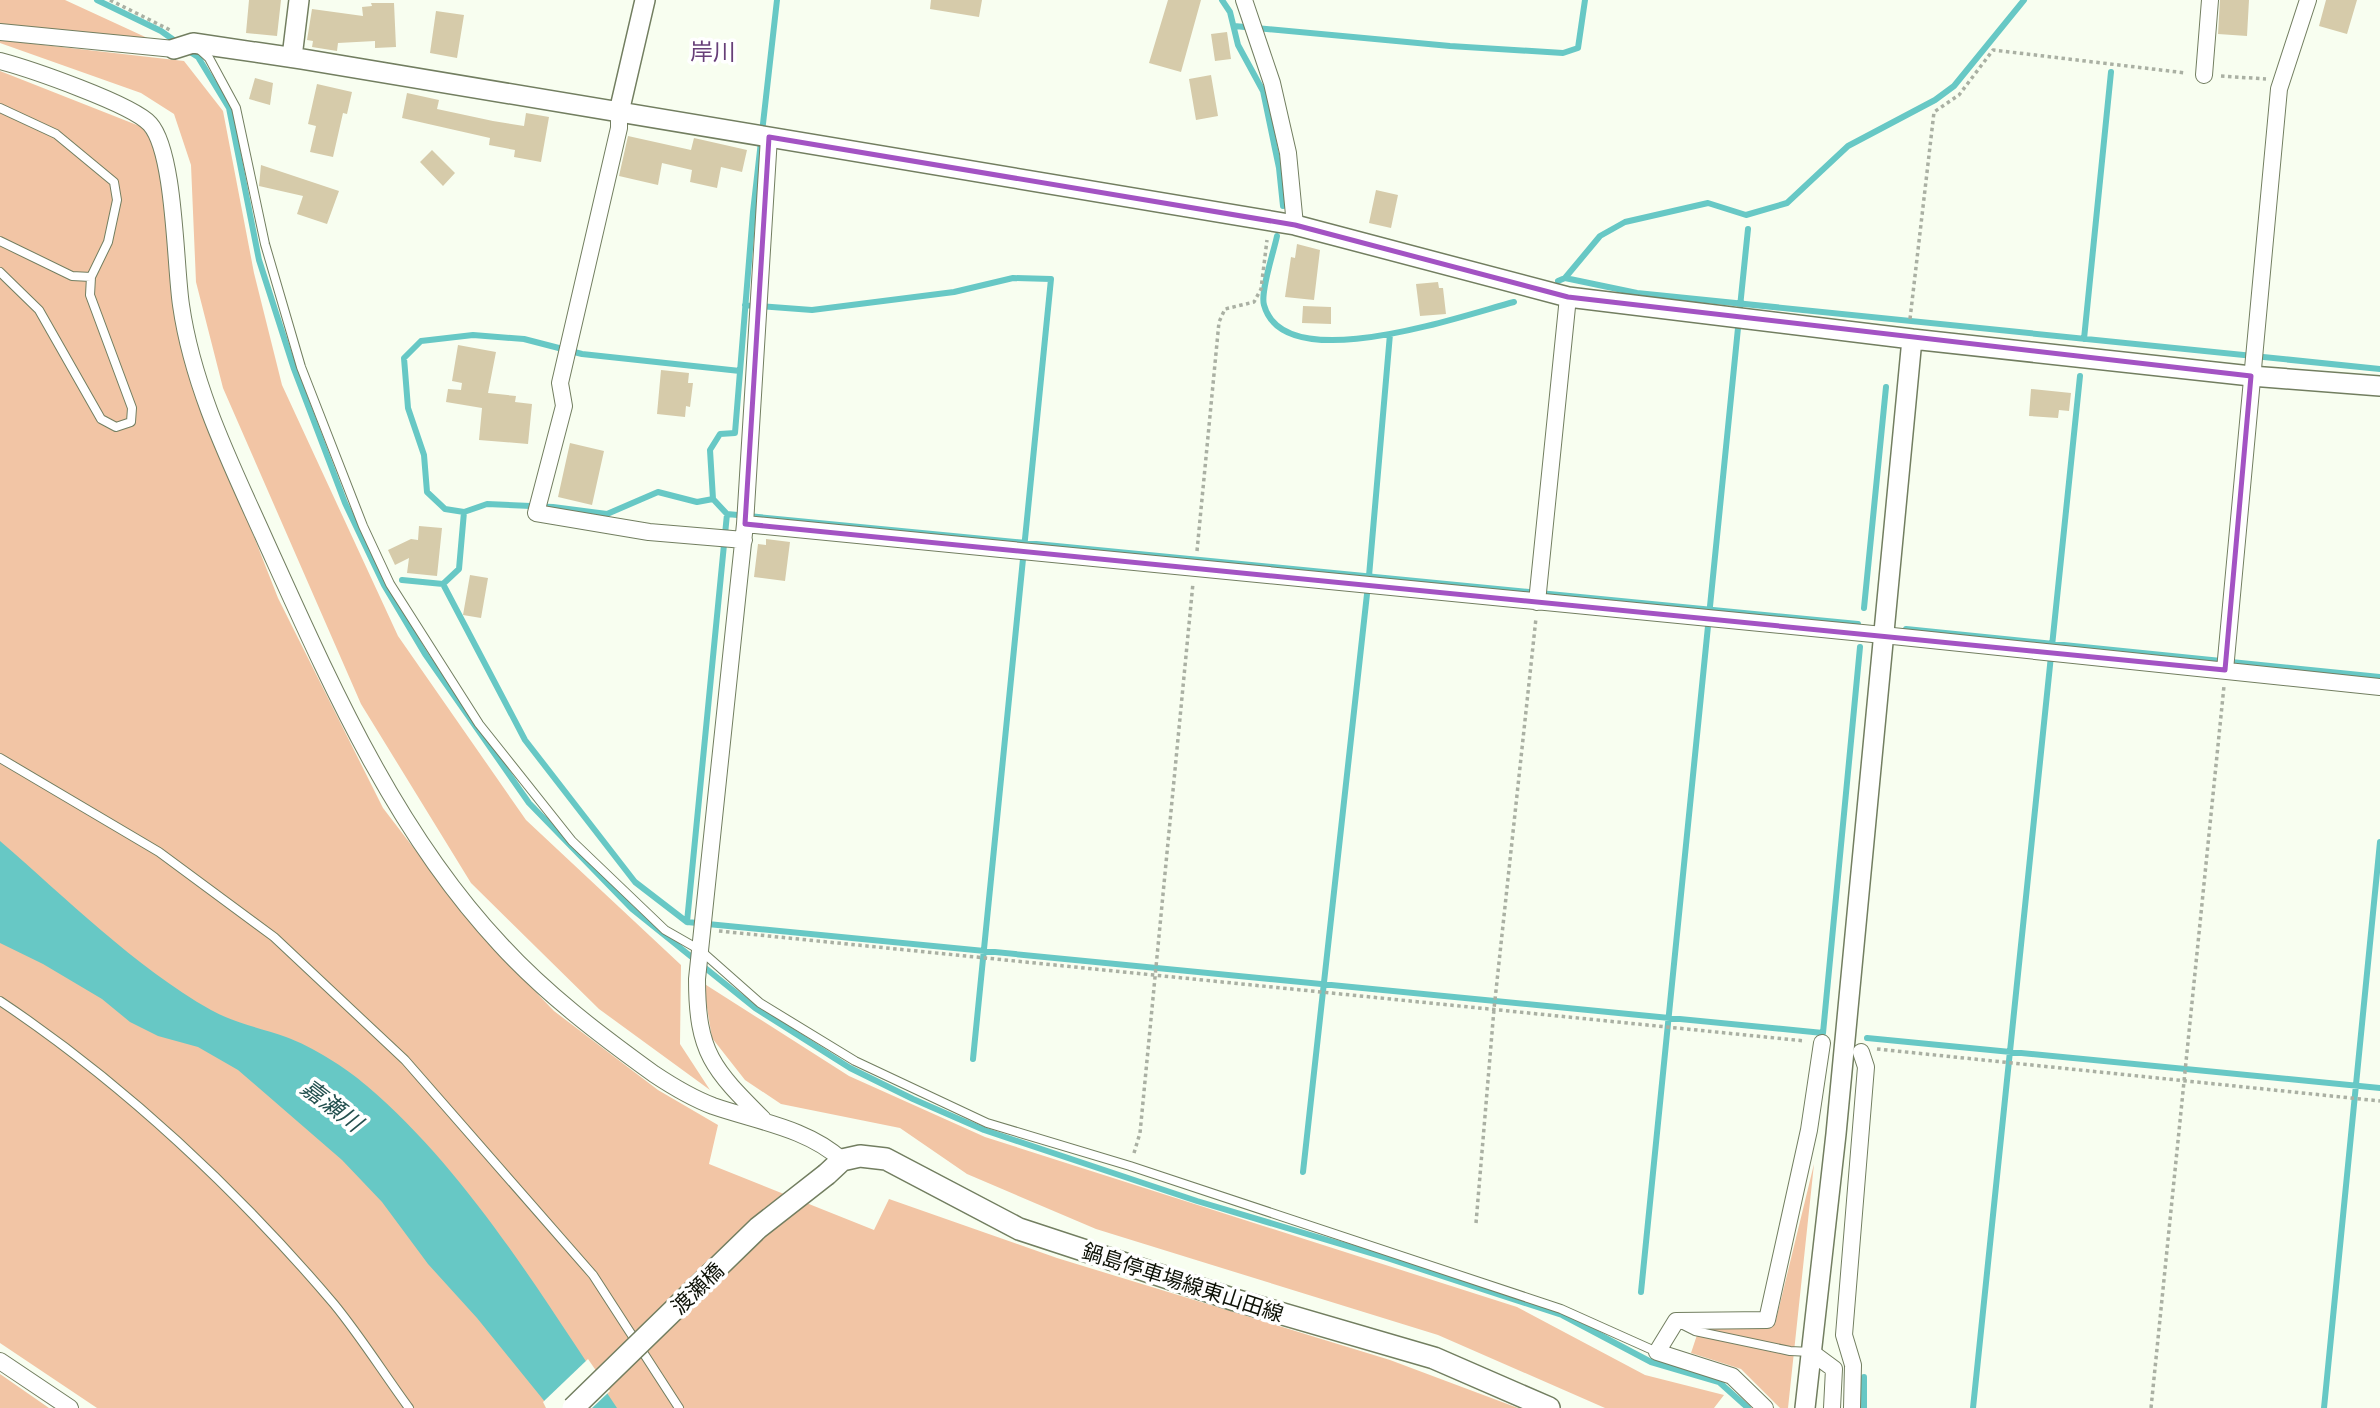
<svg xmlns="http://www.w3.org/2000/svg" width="2380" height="1408" font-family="'PT Serif','Noto Sans JP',serif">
  <rect width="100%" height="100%" fill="#f8fef0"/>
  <!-- green -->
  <path fill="#f2c5a5" d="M0,0H65L154,41L0,24Z
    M0,40L184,61L223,111L254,273L282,385L398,636L526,820L681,965L680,1044L710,1090L599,1009L471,883L361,704L223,388L196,282L191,165L174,114L141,93L0,43Z
    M0,71L142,127L158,153L174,301L194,384L278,598L383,808L478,932L554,1011L658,1090L718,1125L709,1164L874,1230L889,1199L1057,1258L1390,1360L1518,1408H97L0,1343Z
    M703,983L849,1076L985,1137L1517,1307L1645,1375L1724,1395L1714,1408H1605L1438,1335L1096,1229L967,1174L900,1128L781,1104L745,1080L712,1038Z
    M1814,1164L1788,1408H1780L1741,1369L1691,1353L1699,1329L1775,1324Z
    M0,1374L49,1408H0Z"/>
  <!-- water -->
  <path fill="#67c8c5" d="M0,841C66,898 135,967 211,1010C234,1023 261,1028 286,1037C313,1047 345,1067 367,1086C469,1173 543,1298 617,1408H550L477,1318L428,1264L382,1202L342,1160L238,1070L198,1047L158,1036L130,1022L102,999L43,964L0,943Z"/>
  <!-- pier -->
  <path fill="#f8fef0" d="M588,1359L610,1391L592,1408H546L543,1402Z"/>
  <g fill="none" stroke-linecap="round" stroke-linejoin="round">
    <!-- stream -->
    <path stroke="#67c8c5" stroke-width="6" d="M97,0L161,31L178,43
      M1222,0L1230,12L1238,45L1263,91L1279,168L1283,206
      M1234,26L1450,46L1563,53L1578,48L1585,0
      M187,50L198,57L229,108L259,260L294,369L345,503L384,585L425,654L529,803L632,909L755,1008L850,1068L913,1099L984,1130L1197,1201L1387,1258L1562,1315L1651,1362L1719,1382L1748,1408
      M1277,236C1274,251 1260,292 1264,305C1284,379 1463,315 1514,302
      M1565,278L1637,293L2380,369
      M1558,281L1565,278L1600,236L1625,222L1708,203L1746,215L1787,203L1848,146L1935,100L1954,86L2024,0
      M745,305L812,310L954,292L1013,278L1051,279L973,1059
      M1740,307L1748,229
      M2084,339L2111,72
      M713,499L710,450L720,434L735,433L753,212L777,0
      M464,512L445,509L427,492L424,455L408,408L404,358L421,341L473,335L524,339L582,354L740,371
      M727,514L687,922L1823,1033L1860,647
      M402,580L443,584L459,569L464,512L487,504L553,507L607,514L658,492L697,502L713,499L727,514L1858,624
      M443,584L525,740L635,882L687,922
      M1864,608L1886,387
      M1906,629L2380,677
      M1867,1038L2380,1088
      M1303,1172L1369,576L1390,334
      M1641,1292L1738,328
      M1864,1408V1377
      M1973,1408L2080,376
      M2324,1408L2380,842"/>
  </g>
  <!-- building -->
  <path fill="#d6cbaa" d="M249,0H281L277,36L246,33Z
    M931,0H982L979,17L930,9Z
    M1168,0H1201L1181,72L1149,63Z
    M2220,0H2249L2247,36L2218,34Z
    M2326,0H2357L2347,34L2319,26Z
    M371,3H394L396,47L375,48V41L338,43L337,51L312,47L313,41L307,40L312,9L363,16L362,7L372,6Z
    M436,11L464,15L457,58L430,53Z
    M1227,32L1231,59L1215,61L1211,34Z
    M1211,75L1218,116L1196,120L1189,79Z
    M255,78L273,83L270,105L249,99Z
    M317,84L352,92L347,114L343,113L333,157L310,152L316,126L308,124Z
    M407,93L439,100L437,109L493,121L524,126L526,113L549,117L541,162L514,157L515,150L489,145L490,138L402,118Z
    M628,136L691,150L694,138L747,150L742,172L721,167L717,188L690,182L692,170L662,163L658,185L619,176Z
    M432,150L455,173L443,186L420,162Z
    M261,165L339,191L327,224L297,214L303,196L259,186Z
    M1376,190L1398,195L1391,228L1369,223Z
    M1297,244L1320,250L1314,300L1285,297L1291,257L1295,258Z
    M1438,282L1439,288H1443L1446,314L1420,316L1416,284Z
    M1303,306L1331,307V324L1302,323Z
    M458,345L496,352L488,393L516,396L515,402L532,404L528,444L479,440L482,408L446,402L448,389L461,390L462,383L452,381Z
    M661,370L689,373L688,383H693L690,407L686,406L685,417L657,414Z
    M2031,389L2071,393L2069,411L2059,410L2058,418L2029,416Z
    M570,443L604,451L592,505L558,497Z
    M419,526L442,528L437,576L407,573L409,558L395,565L388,550L411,539L418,540Z
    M766,539L790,542L785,581L754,577L758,544L766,545Z
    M470,575L488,578L481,618L463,615Z"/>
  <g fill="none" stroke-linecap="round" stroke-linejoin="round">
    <!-- service casing -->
    <g stroke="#727e60" stroke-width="10">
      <path id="service" d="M198,48L209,58L236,108L265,244L301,367L363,526L390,584L479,724L572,841L665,930L700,950L760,1003L855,1061L987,1123L1130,1166L1561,1309L1657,1352
        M0,108L56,134L114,182L117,200L108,242L91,277L90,295L132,408L131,422L116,427L101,419L39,310L0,272
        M0,241L72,276L91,277
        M0,758L159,852L274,937L405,1060L593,1275L679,1408
        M0,1001C123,1083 239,1192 334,1304C361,1337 384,1374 409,1408
        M1681,1324L1695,1331L1790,1351L1811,1352"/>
    </g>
    <!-- minor casing -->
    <g stroke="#727e60" stroke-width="18">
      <path id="minor" d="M1244,0L1272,83L1288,153L1295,225
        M0,32L174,49
        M0,61C30,69 132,104 150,124C175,152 175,265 181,305C193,389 232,466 266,542C330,683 394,831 501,945C546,994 600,1035 654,1074C672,1086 692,1098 713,1106C756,1121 807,1128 842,1160
        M2204,75L2210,0
        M619,112V128L560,383L564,406L536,513L649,532L744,540
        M745,524L1883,635L2380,687
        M1537,602L1568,297
        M2225,670L2279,89L2308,0
        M763,1119C713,1069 697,1053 697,979L745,524L769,137
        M1811,1352L1834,1369L1832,1408
        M0,1361L70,1408
        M1765,1408L1732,1376L1657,1352L1676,1321L1767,1320L1809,1130L1822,1043
        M1852,1408L1853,1365L1844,1335L1866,1067L1861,1052"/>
    </g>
    <!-- tertiary casing -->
    <g stroke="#727e60" stroke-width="22">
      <path id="tertiary" d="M174,49L193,43L302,59L1295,225L1568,297L1912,339
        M292,57L299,0
        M619,112L645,0
        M1805,1408L1836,1134L1912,339L2251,376L2380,386"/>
    </g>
    <!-- secondary casing -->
    <g stroke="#727e60" stroke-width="24">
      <path id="secondary" d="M827,1174L842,1160L860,1156L886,1159L1019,1229L1235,1300L1434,1358L1549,1408"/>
    </g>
    <!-- path -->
    <path stroke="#aab0a3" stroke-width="3.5" stroke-dasharray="3.5 3.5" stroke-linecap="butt" d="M110,0L170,30
      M2221,76L2266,79
      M1910,319L1934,112L1959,95L1993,50L2186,73
      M1197,551L1219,322L1225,309L1254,302L1261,289L1267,240
      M719,931L1805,1041
      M1877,1049L2380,1101
      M1134,1153L1140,1133L1193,583
      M1476,1223L1494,1009L1536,618
      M2151,1408L2224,686"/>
    <!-- service -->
    <use href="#service" stroke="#fff" stroke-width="8"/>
    <!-- minor -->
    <use href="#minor" stroke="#fff" stroke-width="16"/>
    <!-- tertiary -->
    <use href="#tertiary" stroke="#fff" stroke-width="19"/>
    <!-- secondary -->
    <use href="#secondary" stroke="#fff" stroke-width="21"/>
    <!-- secondary-bridge casing -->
    <g stroke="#727e60" stroke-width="24" stroke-linecap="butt">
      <path id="secondary-bridge" d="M573,1408L758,1228L827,1174"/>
    </g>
    <!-- secondary-bridge -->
    <use href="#secondary-bridge" stroke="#fff" stroke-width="21"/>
  </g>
  <!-- marked area -->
  <path fill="none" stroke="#a353c3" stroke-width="5" stroke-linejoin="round" d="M769,137L1295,225L1568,297L2251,376L2225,670L745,524Z"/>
  <g text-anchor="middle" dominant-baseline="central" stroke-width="7" stroke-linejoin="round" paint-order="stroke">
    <!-- street labels -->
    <g font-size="21" fill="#0e1207" stroke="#fff">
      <text transform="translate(1183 1282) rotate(18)">鍋島停車場線東山田線</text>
      <text transform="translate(697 1288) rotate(-44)">渡瀬橋</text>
    </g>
    <!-- neighbourhood labels -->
    <g font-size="23" fill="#673f78" stroke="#fff">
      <text x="713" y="51">岸川</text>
    </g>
    <!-- water labels -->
    <g font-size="23" font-style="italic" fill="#24504f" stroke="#fff">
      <text transform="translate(332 1105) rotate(37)">嘉瀬川</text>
    </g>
  </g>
</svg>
